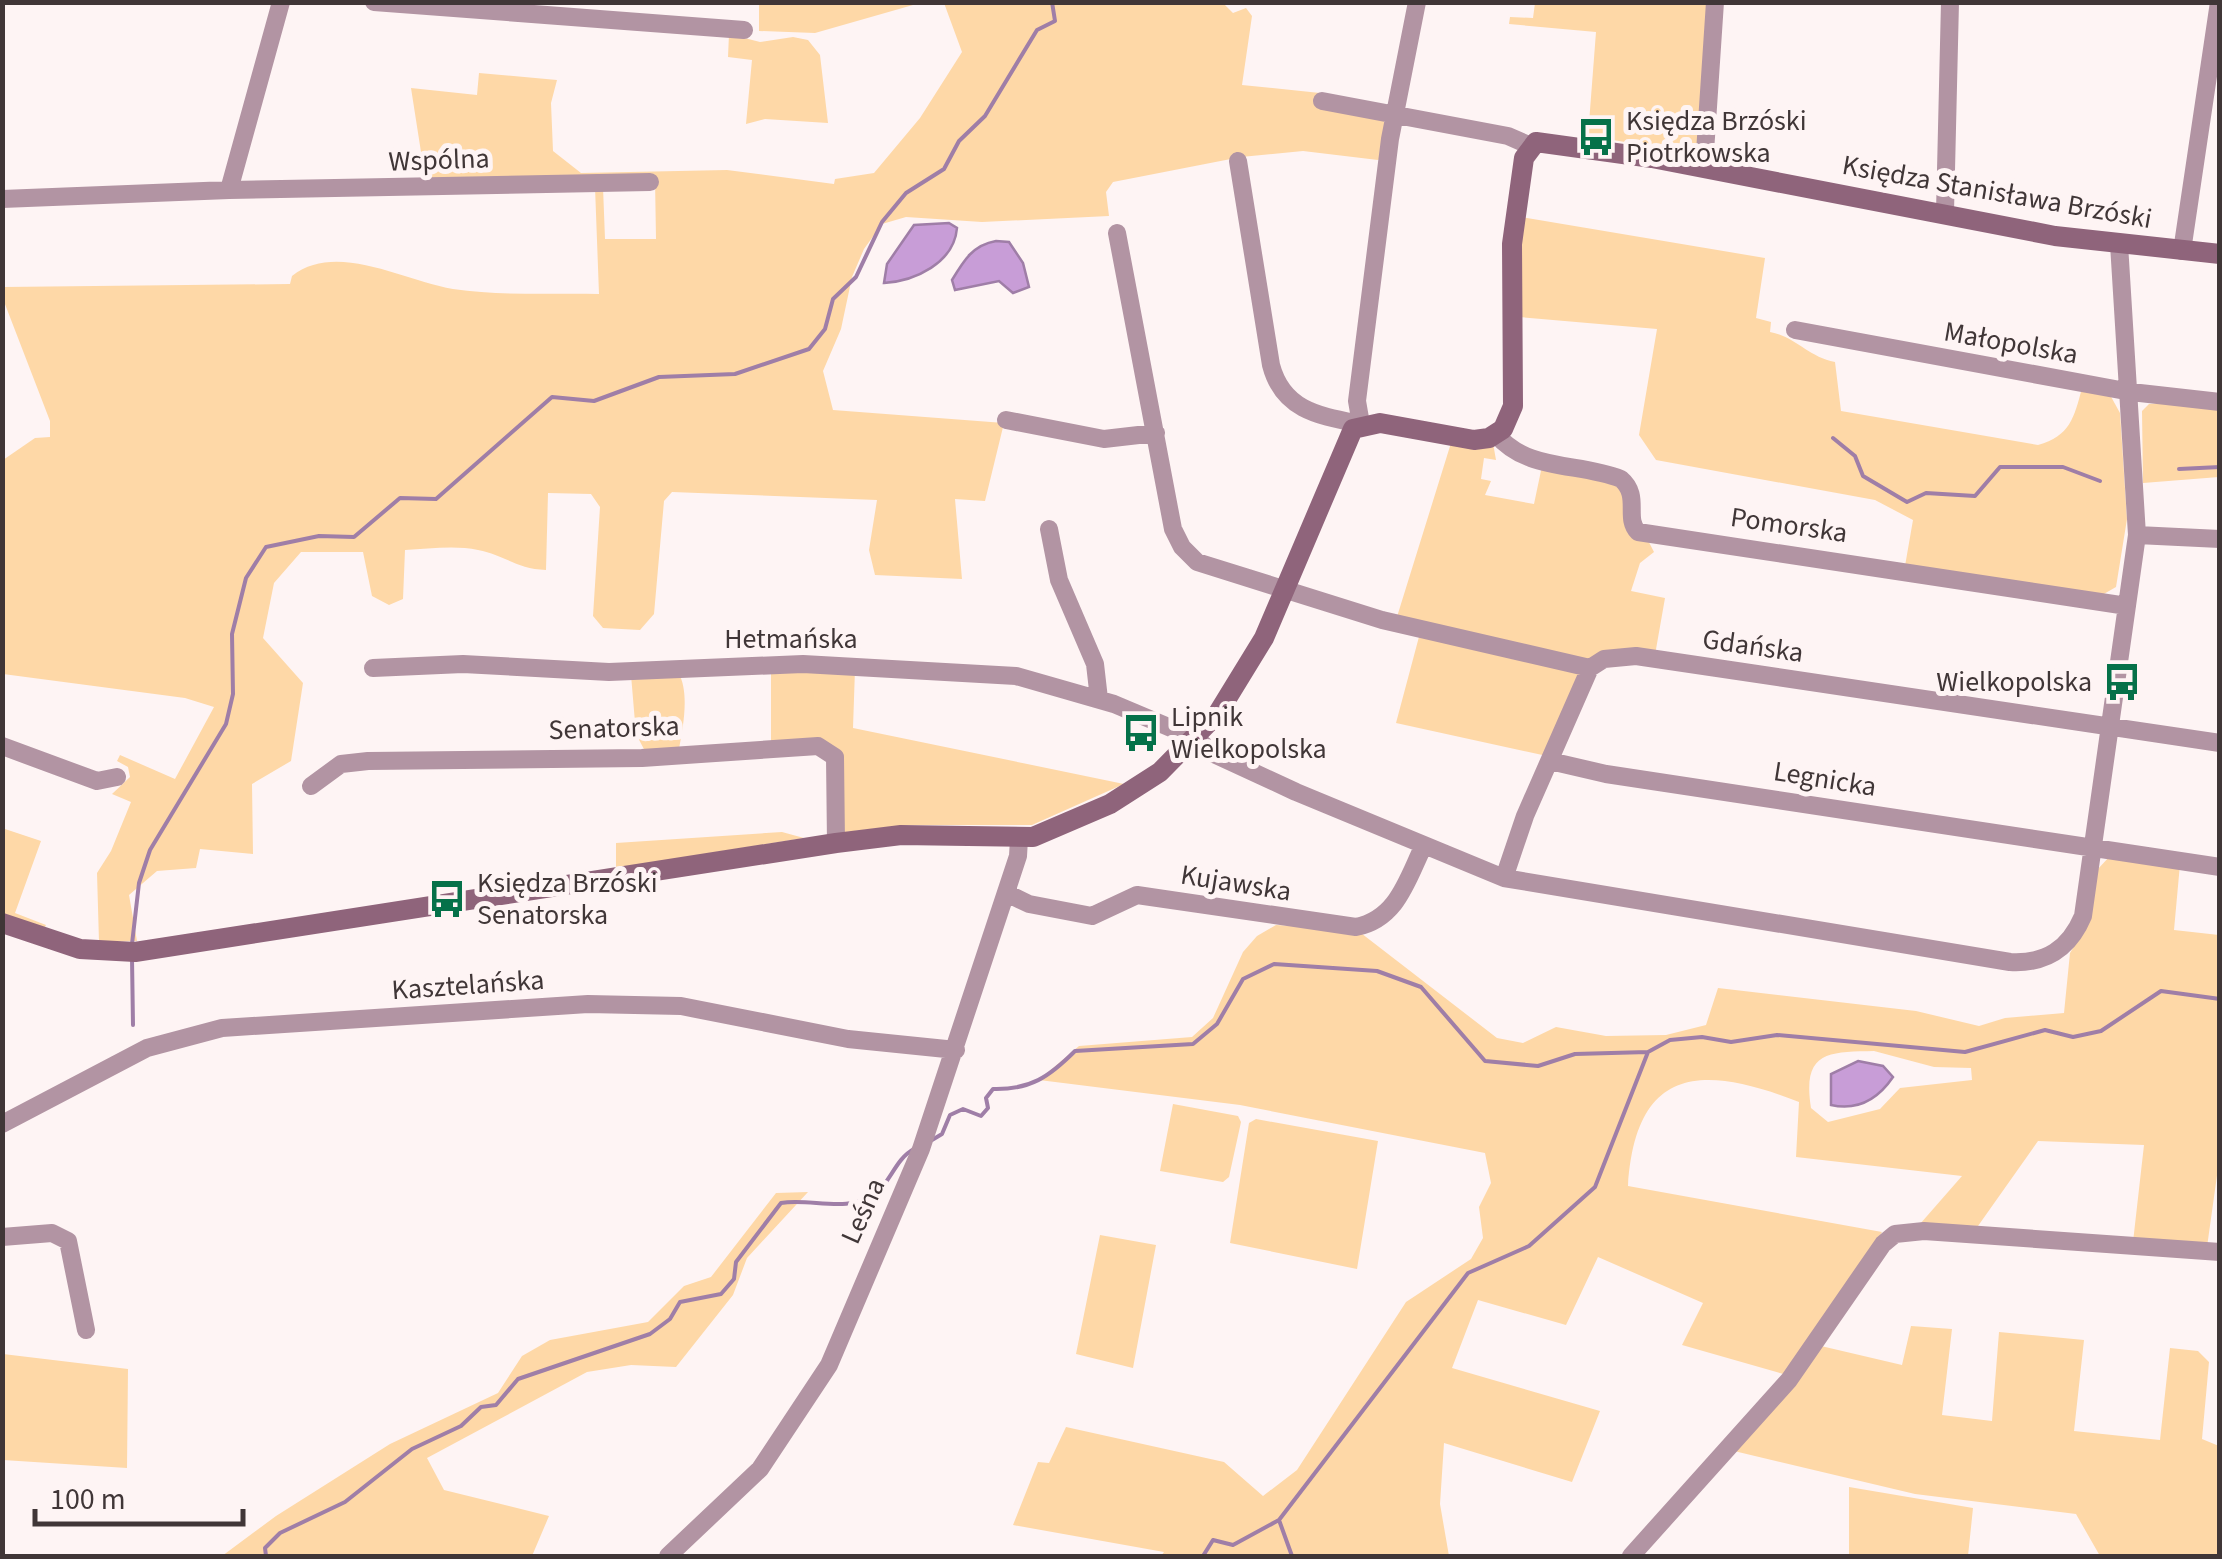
<svg xmlns="http://www.w3.org/2000/svg" width="2222" height="1559" font-family="'Source Sans 3',sans-serif">
  <rect width="100%" height="100%" fill="#fef4f4"/>
  <!-- green -->
  <path fill="#fed8a7" fill-rule="evenodd" d="M1222,2L1233,13L1246,8L1252,16L1242,85L1320,93L1384,117V156L1378,160L1303,151L1241,157L1113,182L1106,192L1109,216L982,222L906,217L882,224L864,249L852,277L841,329L823,371L833,410L1004,423L985,501L955,499L962,579L875,575L869,550L877,500L672,492L664,501L654,614L640,630L603,628L593,616L600,507L591,494L548,493L546,570C516,569 505,555 478,550C455,545 428,549 405,550L403,599L389,605L372,596L363,552H301L274,583L263,638L303,683L291,761L252,784L253,854L200,849L196,868L157,871L129,895L137,941L99,942L97,873L111,851L131,802L112,794L130,777L128,767L117,761L120,755L175,779L214,707L185,698L3,674V460L35,438L50,437V421L3,299V287L290,284L292,276C337,241 403,281 453,289C500,296 551,293 599,294L595,187H603L605,239H656L655,179L426,184L411,88L477,95L479,73L557,80L551,103L553,151L581,173L727,170L834,184L835,179L874,173L920,118L962,52L944,3Z
    M759,3V2L920,3L815,33L759,31Z
    M1535,3H1710L1697,146L1687,152L1588,136L1596,32L1509,24L1510,17L1533,18Z
    M729,34L760,42L793,37L808,40L820,55L828,123L765,119L746,124L752,60L728,57Z
    M1521,217L1765,258L1756,318L1771,322L1770,332C1796,337 1808,357 1835,362L1841,411L2038,445C2070,436 2074,418 2082,388L2109,393L2120,413L2127,519L2116,587L2102,595L1905,566L1913,520L1875,500L1656,460L1639,435L1657,329L1519,317Z
    M2166,403L2219,406V477L2143,483L2142,411L2149,404Z
    M1451,443H1493L1496,460L1484,458L1481,479L1491,481L1485,495L1534,504L1542,466L1619,484L1654,552L1640,563L1631,591L1665,598L1655,655L1587,661L1396,620Z
    M1420,633L1572,667L1581,675L1547,756L1396,723Z
    M771,668L855,669L853,728L1124,784L1032,825H907L837,833L839,756L771,742Z
    M678,672C690,692 683,727 679,749L646,753L636,734L631,675Z
    M2,828L41,841L15,913L46,925L44,929L3,914Z
    M782,832L804,838L616,868V843Z
    M2110,856L2180,864L2174,930L2219,935L2220,1154L2207,1247L2133,1242L2144,1145L2038,1141L1978,1226L1920,1224L1962,1176L1796,1157L1799,1102C1704,1065 1636,1064 1628,1186L1882,1232L1787,1375L1682,1345L1703,1303L1598,1257L1566,1325L1478,1300L1452,1368L1600,1411L1572,1482L1444,1443L1440,1504L1449,1556H1161L1164,1552L1013,1525L1038,1462L1049,1463L1066,1427L1224,1462L1263,1496L1297,1470L1406,1302L1471,1259L1483,1238L1479,1207L1491,1183L1485,1153L1240,1105L1039,1080L1079,1046L1192,1037L1213,1018L1243,952L1257,936L1276,925L1357,930L1497,1038L1523,1043L1556,1027L1606,1036L1666,1035L1706,1025L1718,988L1916,1011L1979,1026L2005,1018L2064,1013L2070,953L2089,922L2097,870ZM1874,1051L1934,1067L1971,1068L1972,1080L1900,1088L1880,1109L1828,1122L1811,1108C1802,1051 1828,1052 1874,1051Z
    M1173,1104L1238,1116L1241,1122L1229,1177L1223,1182L1160,1171Z
    M1256,1119L1378,1141L1357,1269L1230,1243L1249,1123Z
    M808,1192L747,1258L733,1295L676,1367L631,1365L587,1372L427,1458L444,1490L549,1516L532,1556H222L276,1516L390,1444L498,1393L522,1356L550,1340L648,1322L684,1286L711,1277L776,1193Z
    M1100,1235L1156,1245L1133,1368L1076,1354Z
    M1911,1326L1952,1329L1942,1415L1992,1421L1999,1332L2084,1340L2074,1431L2160,1440L2170,1348L2198,1351L2209,1362L2202,1439L2219,1446V1556H2100L2076,1514L1915,1494L1734,1451L1821,1346L1902,1365Z
    M3,1354L128,1369L127,1468L3,1460Z
    M1849,1487L1973,1508L1968,1556H1849Z"/>
  <!-- water -->
  <path fill="#c89dd7" stroke="#9f7ea7" stroke-width="2.5" d="M949,223L957,228C954,263 915,281 884,283L887,264L914,225Z
    M996,241L1009,242L1023,263L1029,287L1013,293L999,281L955,290L952,280C964,260 973,245 996,241Z
    M1858,1061L1883,1066L1893,1077C1878,1099 1858,1111 1831,1105V1074Z"/>
  <g fill="none" stroke-linecap="round" stroke-linejoin="round">
    <!-- stream -->
    <path stroke="#9f7ea7" stroke-width="4" d="M1833,438L1855,456L1863,476L1907,502L1926,493L1975,496L2000,467H2063L2100,481
      M2179,469L2220,467
      M132,944L139,883L150,850L226,724L233,694L232,634L246,578L266,547L319,536L354,537L400,498L436,499L552,397L594,401L659,377L735,374L809,349L825,329L833,299L856,277L882,222L906,193L944,169L959,141L985,116L1037,30L1055,21L1052,2
      M132,958L133,1025
      M932,1140L942,1134L950,1115L963,1109L981,1116L988,1108L986,1098L993,1089C1030,1090 1049,1077 1075,1051L1193,1044L1217,1024L1243,979L1274,964L1377,971L1421,987L1485,1061L1538,1066L1575,1054L1648,1052L1670,1040L1702,1037L1731,1042L1777,1035L1965,1052L2045,1030L2073,1037L2101,1031L2161,991L2220,999
      M1279,1520L1292,1556
      M266,1556L265,1548L280,1533L345,1502L412,1449L461,1426L481,1407L496,1405L518,1379L650,1334L670,1319L680,1302L721,1294L734,1279L736,1262L781,1203C811,1198 846,1213 874,1195C890,1184 895,1159 914,1149
      M1203,1556L1213,1540L1233,1545L1279,1520L1468,1273L1529,1246L1595,1187L1648,1052"/>
    <!-- street -->
    <path stroke="#b294a3" stroke-width="18" d="M374,2L744,30
      M1322,101L1508,136L1531,146
      M1238,161L1271,365C1283,411 1320,416 1361,424L1357,401L1390,139L1417,2
      M1704,167L1715,2
      M229,190L650,182
      M2,199L229,190L281,2
      M1945,212L1950,2
      M1117,233L1173,529L1182,547L1197,562L1382,620L1590,668L1604,659L1636,656L2220,743
      M2182,251L2219,2
      M1795,330L2131,392L2220,402
      M1006,420L1104,439L1156,433
      M1496,434C1527,472 1579,462 1621,479C1641,496 1624,518 1638,532L2127,606
      M1049,529L1059,580L1095,664L1099,699
      M2137,535L2220,539
      M373,668L463,664L609,672L803,664L1016,676L1114,704L1197,739L1214,754L1296,792L1504,878L2010,962C2046,964 2069,949 2083,916L2137,535L2119,244
      M2,746L97,781L117,777
      M1550,761L1606,774L2220,867
      M311,786L341,764L368,761L642,758L818,746L835,757L836,843
      M1504,878L1525,816L1590,668
      M1006,893L1029,904L1092,916L1137,895L1356,927C1397,919 1407,880 1423,847
      M2,1124L147,1048L222,1028L588,1004L681,1006L848,1039L956,1050
      M2,1237L52,1233L68,1241L86,1330
      M668,1556L760,1469L829,1365L921,1149L1018,856L1019,839
      M1631,1556L1789,1380L1883,1244L1895,1234L1924,1231L2220,1252"/>
    <!-- secondary -->
    <path stroke="#8f647b" stroke-width="20" d="M2,923L80,949L135,952L836,843L901,835L1033,837L1110,804L1160,772L1218,713L1264,638L1353,429L1380,423L1474,440L1489,438L1503,429L1513,406L1512,244L1524,158L1536,142L1652,158L2055,236L2220,254"/>
  </g>
  <!-- icons -->
  <defs>
    <g id="bus-bare" transform="scale(3)"><path d="M-5-6H5V4H4V6H2V4H-2V6H-4V4H-5ZM-3.5-4V0h7V-4ZM-3.5 1.2v1.5H-2V1.2ZM2 1.2v1.5H3.5V1.2Z" fill="#057149" stroke="#fef4f4" stroke-width="2.5" paint-order="stroke"/></g>
  </defs>
  <g fill-rule="evenodd">
    <use href="#bus-bare" x="1596" y="137"/>
    <use href="#bus-bare" x="2122" y="682"/>
    <use href="#bus-bare" x="1141" y="733"/>
    <use href="#bus-bare" x="447" y="899"/>
  </g>
  <g text-anchor="middle" dominant-baseline="central" stroke-width="10" stroke-linejoin="round" paint-order="stroke">
    <!-- poi labels -->
    <g font-size="28" fill="#403637" stroke="#fef4f4" text-anchor="start">
      <text x="1626" y="121">Księdza Brzóski<tspan x="1626" dy="32">Piotrkowska</tspan></text>
      <text x="2092" y="682" text-anchor="end">Wielkopolska</text>
      <text x="1171" y="717">Lipnik<tspan x="1171" dy="32">Wielkopolska</tspan></text>
      <text x="477" y="883">Księdza Brzóski<tspan x="477" dy="32">Senatorska</tspan></text>
    </g>
    <!-- street labels -->
    <g font-size="28" fill="#403637" stroke="#fef4f4">
      <text transform="translate(439 160) rotate(-2)">Wspólna</text>
      <text transform="translate(1997 192) rotate(10)">Księdza Stanisława Brzóski</text>
      <text transform="translate(2011 343) rotate(10)">Małopolska</text>
      <text transform="translate(1789 525) rotate(8)">Pomorska</text>
      <text x="791" y="639">Hetmańska</text>
      <text transform="translate(1753 646) rotate(8)">Gdańska</text>
      <text transform="translate(614 728) rotate(-2)">Senatorska</text>
      <text transform="translate(1825 779) rotate(9)">Legnicka</text>
      <text transform="translate(1236 883) rotate(9)">Kujawska</text>
      <text transform="translate(468 985) rotate(-4)">Kasztelańska</text>
      <text transform="translate(863 1211) rotate(-66)">Leśna</text>
    </g>
  </g>
  <!-- border -->
  <rect width="2222" height="1559" fill="none" stroke="#403637" stroke-width="10"/>
  <!-- scale -->
  <path d="M35 1509v15h208v-15" fill="none" stroke="#403637" stroke-width="5"/>
  <text x="50" y="1509" font-size="30" fill="#403637" stroke="#fef4f4" stroke-width="8" paint-order="stroke">100 m</text>
</svg>
